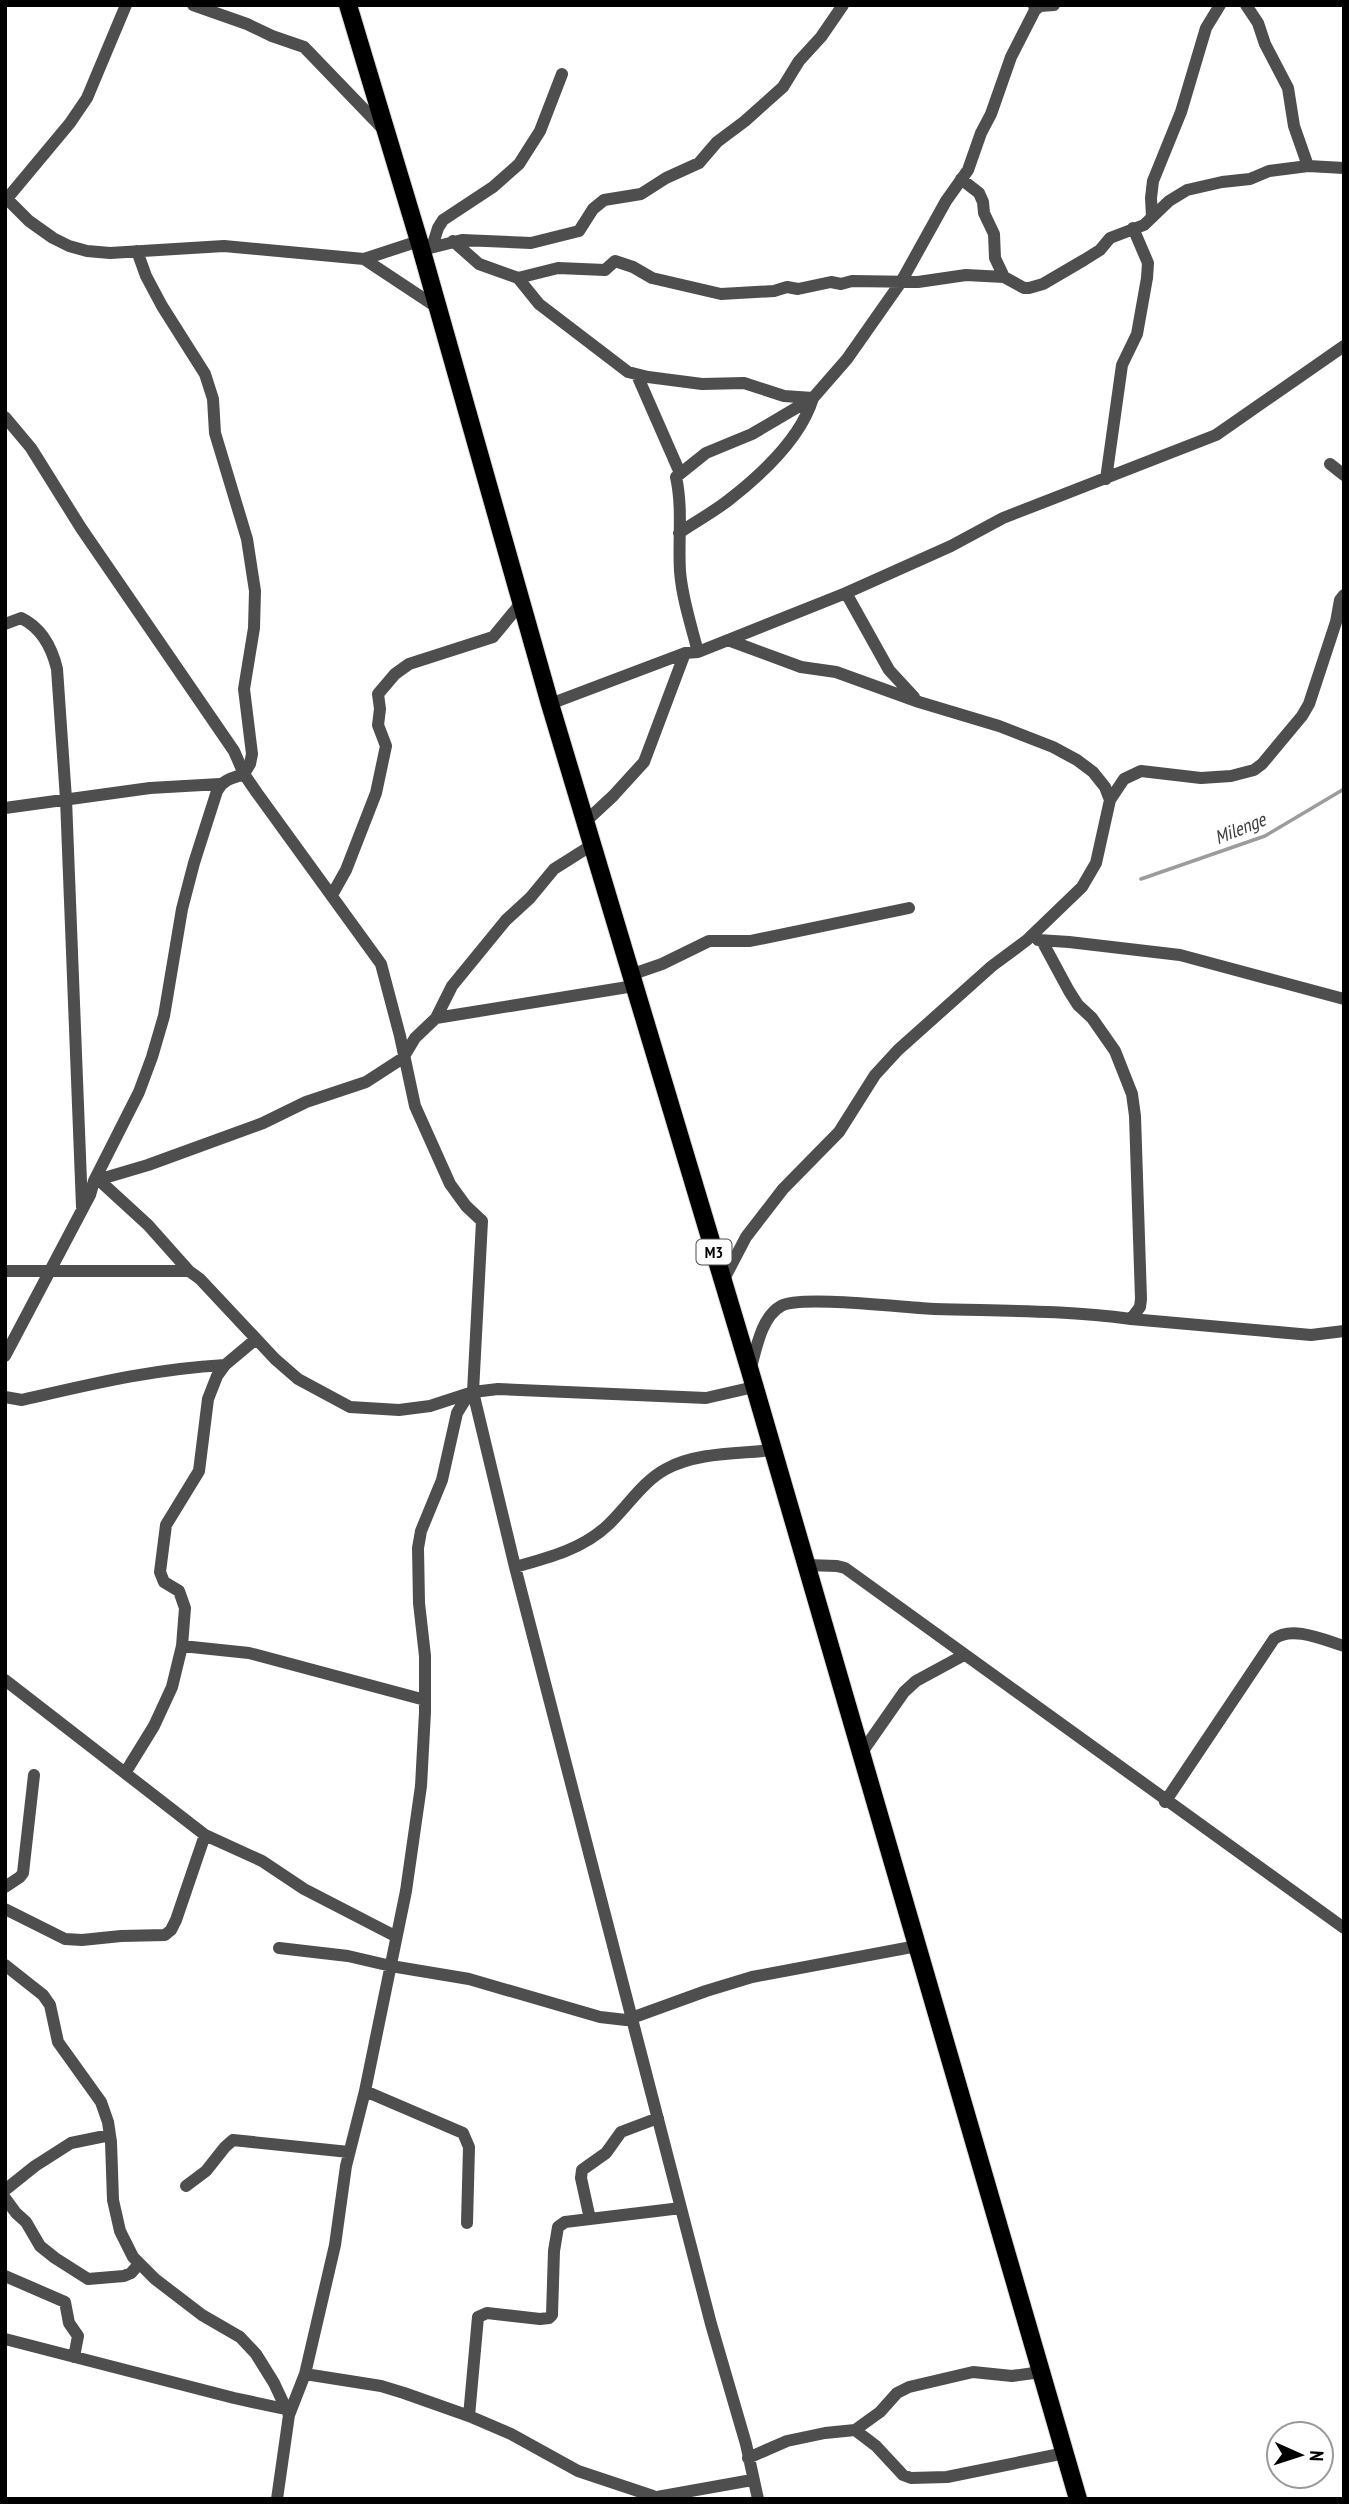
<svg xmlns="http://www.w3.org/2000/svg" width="1349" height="2504" font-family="'PT Sans Narrow',sans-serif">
  <rect width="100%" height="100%" fill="#fff"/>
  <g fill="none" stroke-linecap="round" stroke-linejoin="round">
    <!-- stream -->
    <path stroke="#9c9c9c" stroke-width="3.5" d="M1141,879L1265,836L1344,789"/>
    <!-- primary casing -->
    <g stroke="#dbdbdb" stroke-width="20">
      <path id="primary" d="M348,5L419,241L550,704L750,1371L1078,2499"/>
    </g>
    <!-- minor -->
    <path stroke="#4e4e4e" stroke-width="12" d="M193,5L247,24L272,36L304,47L384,130
      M1246,5L1258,23L1265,44L1288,88L1294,126L1308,166
      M1035,10L1040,6L1054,5
      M961,179L979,193L983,202L984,213L994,234L995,258L1004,277
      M5,197L29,221L53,238L69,246L87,251L110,253L224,246L364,259L419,241
      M5,201L70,123L87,98L126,5
      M1152,217L1151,198L1153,181L1181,112L1206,28L1220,5
      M453,241L479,264L518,278L558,268L605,270L615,261L633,267L652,278L721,294L774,291L787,287L798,289L831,282L841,284L852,281L918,282L966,275L1004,277L1024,288H1029L1043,284L1084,260L1100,250L1110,238L1144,225L1169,201L1187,190L1222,182L1250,179L1269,171L1308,166L1344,168
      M432,247L438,228L443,220L493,187L519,164L540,131L562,74
      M422,250L462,240L531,243L579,231L593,209L604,200L641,194L666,178L699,163L717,142L745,121L783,87L799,61L821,37L843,5
      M364,259L438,308
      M518,278L539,304L628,372L648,377L702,384L744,383L784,396L813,398
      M637,375L680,473
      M5,417L31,448L81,528L234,751L244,774L257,793L381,964L400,1036L415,1106L450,1184L466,1206L482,1221L473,1392L515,1567L711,2324L746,2444L758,2499
      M1330,464L1344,475
      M1106,479L1122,365L1137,334L1147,278L1148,263L1133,228
      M679,533C696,521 714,512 730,499C762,474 801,438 813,398
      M846,593L889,670L914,697
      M5,624L21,618C42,628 52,648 57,669L66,799L82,1207
      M728,640L801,667L836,672L919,702L999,726L1053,747L1077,760L1093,772L1105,787L1110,800
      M698,652C691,625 682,598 680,571C678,539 683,509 676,477L706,453L752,434L813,398L847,359L901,282L946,201L968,170L981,133L991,114L1011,57L1035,10L1034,5
      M550,704L685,653L698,652L846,593L951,546L1003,518L1216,435L1344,346
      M5,808L150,788L220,784
      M585,822L613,796L644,762L685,653
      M332,895L346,870L376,793L386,746L378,725L380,709L378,694L395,674L409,664L493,637L522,602
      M1038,940L1069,942L1180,955L1344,999
      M630,975L662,964L709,941H750L909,908
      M436,1018L634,986
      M94,1181L148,1165L263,1123L306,1102L366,1082L403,1058L415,1038L436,1018L452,986L506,920L530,898L554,869L592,845
      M100,1181L148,1225L189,1271
      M5,1271H189L200,1279L275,1359L298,1379L350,1407L399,1410L430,1406L473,1392L498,1389L706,1398L754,1387
      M723,1281L746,1237L783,1189L839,1132L875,1075L898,1050L992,966L1027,940L1082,887L1096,863L1110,800L1124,779L1141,771L1201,778L1231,776L1254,770L1262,764L1302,716L1309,704L1336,622L1340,600L1344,595
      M1131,1319L1311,1335L1344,1331
      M5,1356L90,1195L94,1181L139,1092L152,1057L164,1016L182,909L194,863L217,791C223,779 233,778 244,774L250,764L252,754L244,689L254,628L255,591L247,539L215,433L213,399L205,374L162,306L146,276L137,251
      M750,1371C756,1350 761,1317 781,1306C801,1295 906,1308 935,1309C1001,1311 1065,1310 1131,1319L1140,1307L1141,1299L1135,1116L1132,1094L1115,1051L1092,1018L1078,1005L1069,991L1042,941
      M5,1397L22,1400C92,1384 152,1369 225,1365
      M806,1565L837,1566L845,1568L1344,1928
      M515,1567C548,1558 583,1549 608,1525C627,1507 643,1481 666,1469C697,1452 738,1454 773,1450
      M182,1646L249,1653L425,1700
      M5,1680L205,1835L262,1861L304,1889L395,1936
      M860,1755L904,1692L916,1681L964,1655
      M125,1773L154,1726L172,1687L182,1646L185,1608L179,1591L164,1582L160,1572L166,1525L199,1471L208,1399L217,1376L225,1365L256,1339
      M1165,1802L1274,1639C1292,1625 1324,1640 1344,1646
      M5,1887L20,1877L23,1873L34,1775
      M5,1909L65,1939L82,1940L121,1936L165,1935L171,1930L176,1920L205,1835
      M279,1948L348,1956L391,1966L469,1979L600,2017L626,2020L706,1991L752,1977L917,1946
      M5,1965L43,1995L50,2005L58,2042L101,2102L108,2122L111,2142L113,2200L120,2231L133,2257L155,2279L202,2315L240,2337L256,2354L274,2383L289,2415
      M365,2091L463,2133L469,2147L467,2223
      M186,2186L206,2171L225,2147L233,2140L349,2152
      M5,2190L35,2166L71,2143L110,2135
      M5,2198L16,2213L26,2222L40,2246L55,2258L88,2279L124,2276L131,2273L139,2264
      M590,2219L581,2178L582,2170L606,2153L621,2132L658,2118
      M5,2276L65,2302L69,2323L78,2336L74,2357
      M5,2339L234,2398L285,2409
      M305,2374L381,2386L404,2393L469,2416L511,2434L578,2471L653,2496
      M469,2416L478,2317L487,2313L540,2319L549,2318L552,2315L554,2251L558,2227L565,2222L681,2208
      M855,2430L876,2446L903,2475L911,2478L947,2477L1065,2453
      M748,2458L787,2441L825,2433L855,2430L880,2412L897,2393L909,2387L973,2372L1012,2376L1041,2372
      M277,2499L289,2415L305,2374L335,2245L346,2166L365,2091L406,1891L421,1786L425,1712V1656L419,1603L418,1548L421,1531L442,1480L457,1413L465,1400L473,1392
      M646,2499L752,2480"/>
    <!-- primary -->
    <use href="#primary" stroke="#000" stroke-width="18"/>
  </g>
  <g text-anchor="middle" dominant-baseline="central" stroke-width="5" stroke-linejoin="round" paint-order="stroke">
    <!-- shield labels -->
    <rect fill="#fff" stroke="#4c4c4c" stroke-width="2" x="696.5" y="1239.5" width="35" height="25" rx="5"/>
    <g font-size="16" font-weight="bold" fill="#000">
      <text x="714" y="1252">M3</text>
    </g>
    <!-- water labels -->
    <g font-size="19" font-style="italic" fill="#3d3d3d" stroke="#fff">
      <text transform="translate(1240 828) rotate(-22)">Milenge</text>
    </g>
  </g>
  <!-- border -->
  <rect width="1349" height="2504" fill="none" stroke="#000000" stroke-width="14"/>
  <!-- north arrow -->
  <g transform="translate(1300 2455) rotate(93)"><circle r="33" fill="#ffffff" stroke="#999999" stroke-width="2"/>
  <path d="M0-5L12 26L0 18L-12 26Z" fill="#000000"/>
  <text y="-10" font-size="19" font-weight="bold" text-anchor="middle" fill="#000000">N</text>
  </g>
</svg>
